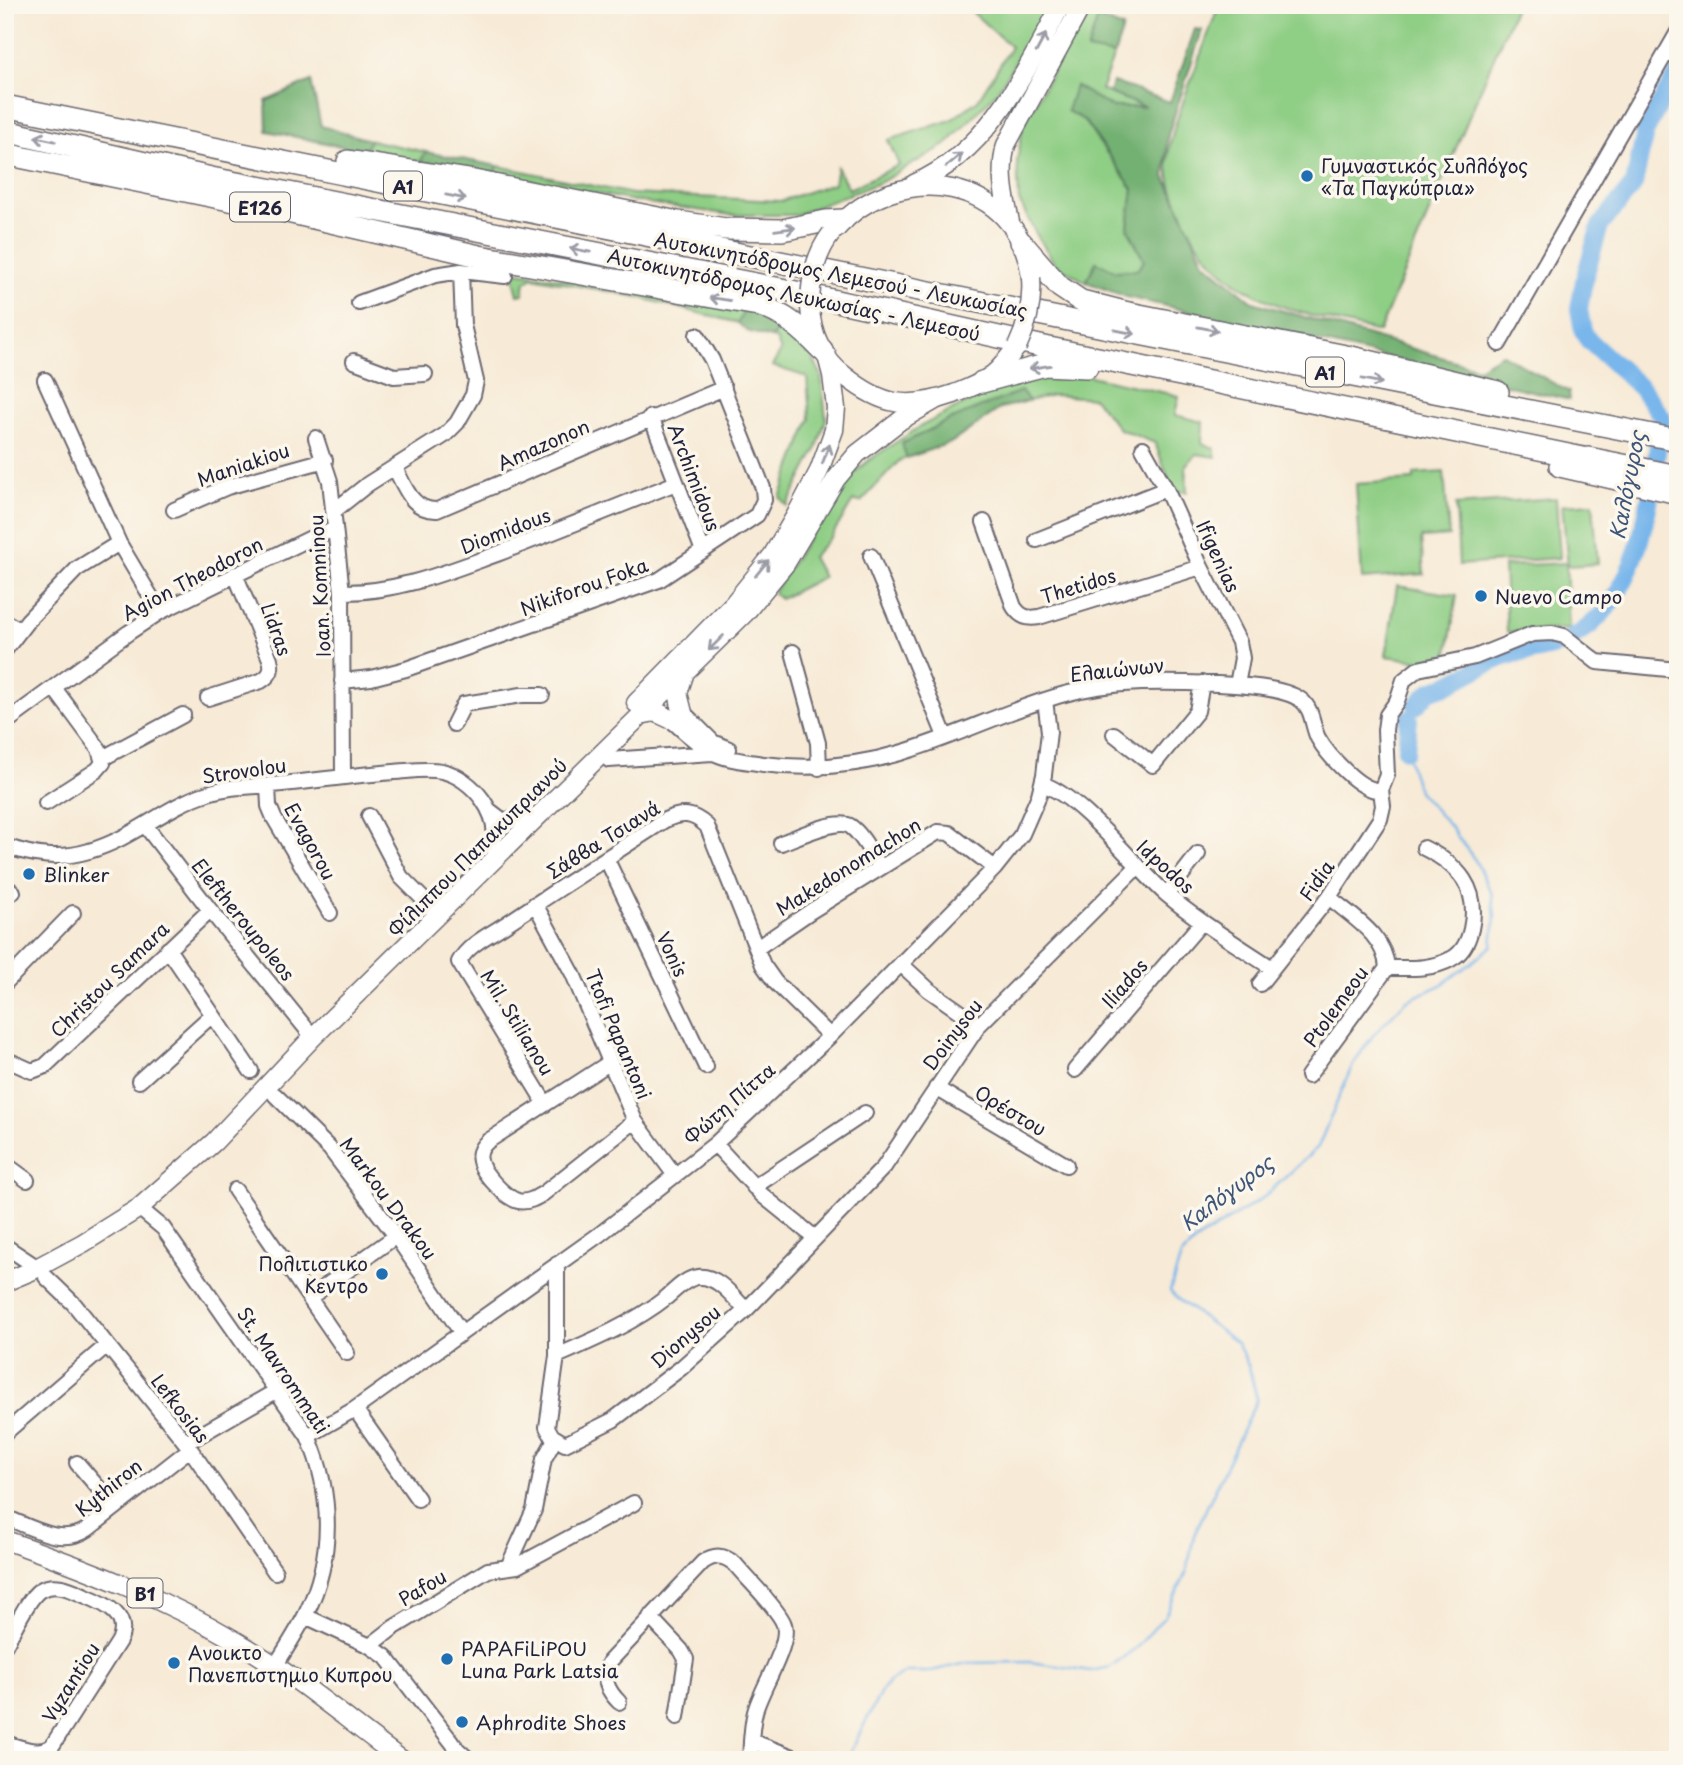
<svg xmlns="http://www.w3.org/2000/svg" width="1683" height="1765" font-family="'Playpen Sans',sans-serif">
  <rect width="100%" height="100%" fill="#fbf7ec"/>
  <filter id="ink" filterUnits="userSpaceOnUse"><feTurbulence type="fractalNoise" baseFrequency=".0143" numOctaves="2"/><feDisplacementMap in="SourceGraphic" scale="14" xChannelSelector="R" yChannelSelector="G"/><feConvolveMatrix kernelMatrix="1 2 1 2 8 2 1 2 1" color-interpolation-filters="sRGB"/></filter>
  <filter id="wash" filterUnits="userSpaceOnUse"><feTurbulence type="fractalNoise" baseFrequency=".00686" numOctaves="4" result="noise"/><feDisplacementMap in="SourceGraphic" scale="28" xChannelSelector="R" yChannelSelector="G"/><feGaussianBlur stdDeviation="1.57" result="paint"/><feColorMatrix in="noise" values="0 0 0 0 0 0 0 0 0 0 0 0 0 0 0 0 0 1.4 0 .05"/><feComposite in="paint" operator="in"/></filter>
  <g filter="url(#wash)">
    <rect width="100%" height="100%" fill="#f7ead6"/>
    <!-- green -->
    <path fill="#8fce85" stroke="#587860" stroke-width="2" d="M974,5H1046L1042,18L997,92L947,144L881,182L796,215H732L634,201L495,173L498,166L632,194L781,201L834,183L837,167L849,189L899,165L888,140L951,120L978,100L1011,47L972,12Z
      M1219,5H1516L1379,332C1298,312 1224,304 1184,219C1175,200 1167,180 1168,158C1170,135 1180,112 1187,91C1198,62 1208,34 1219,5Z
      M1084,13L1098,18L1088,49L1114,55L1101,90L1147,108H1112L1076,86L1083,120L1133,189L1128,228L1144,261L1137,270L1116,271L1096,262L1086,282L1055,264L1035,232L1019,201L1017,161L1023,126Z
      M370,140L426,152L420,162L364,151Z
      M512,271L746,307L738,323L637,297L533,277L525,282L523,294L518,295Z
      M778,318L806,346L821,374L826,419L817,448L787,506L780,497L810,419L807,377L772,366L781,351L776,339L771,338L776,332Z
      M1081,374L1179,396L1175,415L1203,422L1202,443L1214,448L1216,457L1197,454L1186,465L1187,492L1173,491L1155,443L1119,429L1094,398L1053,395L1029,401L1021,392L902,443L907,458L899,461L861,502L853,501L831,537L812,557L823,577L780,599L773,593L843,483L869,460L921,426L982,395L1024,380Z
      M1444,472L1449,536L1421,538L1424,574L1362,579L1356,484L1414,480V474Z
      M1556,498L1560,558L1459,565L1456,505Z
      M1593,503L1598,564L1568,566L1562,505Z
      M1566,563L1569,629L1507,632L1504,566Z
      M1397,586L1457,595L1446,665L1386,656Z"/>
    <!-- forest -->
    <path fill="#73b172" stroke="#4a6a56" stroke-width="2" d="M1098,18L1123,28L1114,55L1087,50Z
      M1195,29L1202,30L1168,135L1165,176L1204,262L1253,302L1478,368L1502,354L1569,392L1570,400L1127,297L1086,282L1096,262L1116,271L1137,270L1144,261L1128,228L1133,189L1084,120L1067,111L1075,86L1112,107H1145L1109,93L1113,82L1170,102Z
      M311,81L321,126L370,140L364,151L267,131L266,101Z
      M426,152L498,166L495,173L420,162Z
      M746,307L778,318L776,332L771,338L747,331L738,323Z
      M1021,391L1029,401L1001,408L952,442L907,458L902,444L947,421Z"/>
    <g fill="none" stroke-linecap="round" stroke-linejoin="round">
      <!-- stream -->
      <path stroke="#78b6eb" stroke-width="2.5" d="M846,1760L881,1692L889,1682L906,1672H926L967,1663L1030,1662L1091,1671L1110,1667L1137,1647L1165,1616L1187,1571L1194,1535L1257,1399L1249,1367L1237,1343L1175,1297L1170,1291L1181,1256L1197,1240L1264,1197L1318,1147L1353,1064L1374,1034L1406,1001L1441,985L1470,964L1492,946L1495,916L1492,894L1475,860L1448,824L1418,791L1406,750"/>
      <!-- river -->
      <path stroke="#78b6eb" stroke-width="18" d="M1416,706C1420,702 1425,695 1431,691C1435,689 1441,688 1446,686C1466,676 1486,663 1508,656C1523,652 1540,651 1555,646C1644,613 1650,496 1662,417L1642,389L1589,341L1583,331L1579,309L1585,276L1600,226L1634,184L1645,133L1657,109L1678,74
        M1406,750L1409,719"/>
    </g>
  </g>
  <g filter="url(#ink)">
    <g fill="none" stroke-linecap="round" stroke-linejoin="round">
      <!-- minor casing -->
      <g stroke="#6d6871" stroke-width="18">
        <path id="minor" d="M359,303L435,275L461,271L505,276
          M1499,344L1678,32
          M354,361L394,376L425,374
          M45,380L119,543L160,612
          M651,417L703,551
          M316,438L330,481L342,592L343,776
          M1143,448L1166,489L1201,567L1239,642L1242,658L1237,685
          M395,468C405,487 412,511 437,510L724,388
          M174,510L227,487L325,460
          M334,511L368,484L445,435L457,423L473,395L476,381L463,325L461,271
          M984,522L1014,607C1021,617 1027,619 1039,617L1201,567
          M1037,540L1166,489
          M871,556L945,736
          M342,592C396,593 447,572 497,554C557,531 616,507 676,483
          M5,622L20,630
          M5,650L28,620L77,569L119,543
          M793,652L818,743L819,768
          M342,681L371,678L406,669L659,580L757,515L764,500L763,488L712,360L697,335
          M208,698L261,681C271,675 273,669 270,659L235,574
          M678,707L713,742L729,749
          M662,712C678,725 694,743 712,752C727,760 746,761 763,764C809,770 856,766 900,753C956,737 1008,709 1065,694C1114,680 1168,682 1218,684C1240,685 1283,687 1301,700C1313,709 1312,726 1318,738C1327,754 1361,793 1381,790
          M5,723L128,633L160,612L319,534L335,530
          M454,724L464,704L522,695H542
          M1114,734L1153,765L1197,711L1202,683
          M103,758L183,715
          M609,760L712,753
          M1042,784C1082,797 1132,864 1166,894C1199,922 1236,944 1272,968
          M268,786L269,806L274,818L330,913
          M1381,790L1387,775L1385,730L1387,715L1397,701L1404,680L1418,669L1475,657L1532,634L1552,633L1564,636L1597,662L1678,670
          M46,803L97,770L103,763L99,749L54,688
          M489,810L502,820L520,819
          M369,816L401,877L431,907
          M145,825L210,910L313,1037
          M781,843C795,838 837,818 850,826C863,835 872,855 880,867
          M5,846C34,856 59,860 89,851C133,839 165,806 208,793C232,785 258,787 282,784C320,780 356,775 394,772C410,771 426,768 442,771C473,778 503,816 492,847
          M606,858L706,1067
          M5,887L13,892
          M1167,894L1198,854
          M535,904L573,974L635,1121L674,1174
          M757,948L811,911L938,832L949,833L995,868
          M168,949L251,1071
          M901,964L929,990L979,1025
          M1387,968C1408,968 1431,970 1451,959C1463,953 1468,942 1471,929C1480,888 1458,865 1424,848
          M5,983L73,913
          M1260,984L1329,897L1380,819L1383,806L1381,790
          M5,1059L32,1071L45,1066L210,910
          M609,1063L488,1141C482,1146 478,1153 480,1161C482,1173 506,1198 518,1201C528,1203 536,1198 544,1193L635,1121
          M1075,1070L1202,922
          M1308,1076L1387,968C1385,935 1352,917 1329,897
          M139,1081L212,1015
          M936,1088L1066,1165
          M275,1095L330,1149L396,1236L461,1332
          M545,1103L459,962C468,944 493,933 509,922C561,887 613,854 665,820C682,812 693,813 707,826L763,965L775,982L830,1036
          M715,1144L762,1195L814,1237
          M5,1164L27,1180
          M754,1187L865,1113
          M235,1190L347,1353
          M139,1208L163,1228L308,1436C333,1494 334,1557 306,1614C297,1632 286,1649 275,1666
          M5,1246L38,1268
          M557,1264V1356L547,1427L552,1436L565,1444L613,1420L681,1368L746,1310L884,1167L979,1025L1137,867
          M46,1277L74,1304L186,1443L275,1572
          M309,1298L396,1236
          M557,1356C594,1340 634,1323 667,1297C675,1290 686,1278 698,1277C718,1275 733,1297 746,1310
          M355,1409L418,1499
          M5,1433L106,1346
          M308,1436L355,1409L600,1234L715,1144L830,1036L995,868L1022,834L1039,795L1044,775L1049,732L1045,700
          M186,1443L276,1391
          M77,1463L115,1507
          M5,1517C31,1527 62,1547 88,1529L190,1449
          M508,1567L534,1510L544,1459L555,1439
          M305,1616L370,1646L386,1657L458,1750L469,1760
          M650,1617L681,1650L686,1659L677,1717
          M5,1645C14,1630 27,1599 40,1590C55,1581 72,1590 86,1596C106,1604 131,1616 119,1641L52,1746C38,1756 20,1747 5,1743
          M370,1646L393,1628L488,1570L517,1566L634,1503
          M619,1702C607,1690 601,1677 610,1661L703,1562C715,1554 724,1555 735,1564C748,1580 774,1604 783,1622C793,1641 761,1688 755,1712C751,1727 751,1744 750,1760
          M751,1741L801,1760"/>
      </g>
      <!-- major casing -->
      <g stroke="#6d6871" stroke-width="21">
        <path id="major" d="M914,184C988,152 1025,73 1061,5
          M1010,222C1004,195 999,171 1006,145L1082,5
          M836,229C897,159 1020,176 1031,278
          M810,307C811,333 823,360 845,376C882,406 908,410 954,394C967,389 981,384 992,375C1002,368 1009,356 1017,347
          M636,703L734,603L772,556L796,515L819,471L834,430L836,408L832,375L827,356
          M683,713L678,693L684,675
          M640,715L655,712L670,719
          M5,1282L31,1271L83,1243L139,1208L214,1142L313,1037L745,613L786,563L836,479L857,454L901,420L937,399
          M5,1540C85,1568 163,1598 236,1641C295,1675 347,1720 402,1760"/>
      </g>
      <!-- highway casing -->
      <g stroke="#6d6871" stroke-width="24">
        <path id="highway" d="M5,106L1058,318L1678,440
          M5,131L211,178L791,291L1049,348L1583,458
          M5,154L283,211L479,256L758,305C785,314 802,329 822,350
          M348,161L469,180L678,222L726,229L782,230L826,221L843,220
          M1021,242L1060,287L1081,301L1124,312L1351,357L1498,392
          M982,382L1045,365L1087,367
          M1588,458L1678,476
          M1560,466L1678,493"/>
      </g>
      <!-- minor -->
      <use href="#minor" stroke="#fff" stroke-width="14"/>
      <!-- major -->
      <use href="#major" stroke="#fff" stroke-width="18"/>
      <!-- highway -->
      <use href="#highway" stroke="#fff" stroke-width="21"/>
      <!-- major-bridge casing -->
      <g stroke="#6d6871" stroke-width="21" stroke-linecap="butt">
        <path id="major-bridge" d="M810,307C810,281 815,255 831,234
          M1017,347C1028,324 1033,303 1031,278"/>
      </g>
      <!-- major-bridge -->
      <use href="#major-bridge" stroke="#fff" stroke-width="18"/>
    </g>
    <!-- one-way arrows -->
    <defs><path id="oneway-shaft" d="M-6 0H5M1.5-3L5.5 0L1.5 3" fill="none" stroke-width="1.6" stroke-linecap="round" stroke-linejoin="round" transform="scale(1.75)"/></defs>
    <g stroke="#9c9ca7">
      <use href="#oneway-shaft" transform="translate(1041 43) rotate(-62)"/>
      <use href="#oneway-shaft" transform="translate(45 139) rotate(-168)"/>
      <use href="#oneway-shaft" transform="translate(954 160) rotate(-40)"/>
      <use href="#oneway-shaft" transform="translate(456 197) rotate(11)"/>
      <use href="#oneway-shaft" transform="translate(785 229) rotate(-7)"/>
      <use href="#oneway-shaft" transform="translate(580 250) rotate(-169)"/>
      <use href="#oneway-shaft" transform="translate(720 299) rotate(-171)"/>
      <use href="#oneway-shaft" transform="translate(1208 329) rotate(11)"/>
      <use href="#oneway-shaft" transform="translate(1125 332) rotate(11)"/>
      <use href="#oneway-shaft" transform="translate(1040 367) rotate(171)"/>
      <use href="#oneway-shaft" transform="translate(1372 381) rotate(11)"/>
      <use href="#oneway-shaft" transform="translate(826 454) rotate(-69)"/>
      <use href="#oneway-shaft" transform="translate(762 568) rotate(-51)"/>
      <use href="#oneway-shaft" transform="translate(716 643) rotate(135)"/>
    </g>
  </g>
  <!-- markers -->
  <g fill="#1f6fb2" stroke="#fbf7ec" stroke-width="2.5">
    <circle cx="1307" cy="176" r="7"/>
    <circle cx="1481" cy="596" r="7"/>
    <circle cx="29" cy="874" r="7"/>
    <circle cx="382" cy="1274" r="7"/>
    <circle cx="447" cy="1659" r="7"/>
    <circle cx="174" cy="1663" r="7"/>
    <circle cx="462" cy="1722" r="7"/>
  </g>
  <g text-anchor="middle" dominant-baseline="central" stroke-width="7" stroke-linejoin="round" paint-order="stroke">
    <!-- shield labels -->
    <g fill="#fbf7ec" stroke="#636270" stroke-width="2">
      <rect x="384" y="171.5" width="38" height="29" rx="5"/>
      <rect x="230" y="192.5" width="60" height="29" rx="5"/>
      <rect x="1306" y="357.5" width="38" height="29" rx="5"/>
      <rect x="127.5" y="1578.5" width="35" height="29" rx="5"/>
    </g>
    <g font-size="18" font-weight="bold" fill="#22223b">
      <text x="403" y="186">A1</text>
      <text x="260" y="207">E126</text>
      <text x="1325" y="372">A1</text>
      <text x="145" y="1593">B1</text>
    </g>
    <!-- poi labels -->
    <g font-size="19" fill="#22223b" stroke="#fbf7ec" text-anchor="start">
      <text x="1321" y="165">Γυμναστικός Συλλόγος<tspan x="1321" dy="22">«Τα Παγκύπρια»</tspan></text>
      <text x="1495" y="596">Nuevo Campo</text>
      <text x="43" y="874">Blinker</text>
      <text x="368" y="1263" text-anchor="end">Πολιτιστικο<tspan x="368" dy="22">Κεντρο</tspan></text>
      <text x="461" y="1648">PAPAFiLiPOU<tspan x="461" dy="22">Luna Park Latsia</tspan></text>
      <text x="188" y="1652">Ανοικτο<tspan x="188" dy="22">Πανεπιστημιο Κυπρου</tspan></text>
      <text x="476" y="1722">Aphrodite Shoes</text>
    </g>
    <!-- street labels -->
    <g font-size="19" fill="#22223b" stroke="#fbf7ec">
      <text transform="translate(841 274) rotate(11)">Αυτοκινητόδρομος Λεμεσού - Λευκωσίας</text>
      <text transform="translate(794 294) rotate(12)">Αυτοκινητόδρομος Λευκωσίας - Λεμεσού</text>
      <text transform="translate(543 444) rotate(-24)">Amazonon</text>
      <text transform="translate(243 464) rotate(-19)">Maniakiou</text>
      <text transform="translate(695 477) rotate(69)">Archimidous</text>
      <text transform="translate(505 530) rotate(-21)">Diomidous</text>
      <text transform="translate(1219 556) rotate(65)">Ifigenias</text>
      <text transform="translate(192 578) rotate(-28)">Agion Theodoron</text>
      <text transform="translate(1078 585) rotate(-17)">Thetidos</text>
      <text transform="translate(319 586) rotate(-93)">Ioan. Komninou</text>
      <text transform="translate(584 586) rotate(-20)">Nikiforou Foka</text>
      <text transform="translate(277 629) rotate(70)">Lidras</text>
      <text transform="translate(1117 669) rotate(-6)">Ελαιώνων</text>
      <text transform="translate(244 770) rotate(-8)">Strovolou</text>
      <text transform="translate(603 839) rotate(-32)">Σάββα Τσιανά</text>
      <text transform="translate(311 841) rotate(61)">Evagorou</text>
      <text transform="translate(477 847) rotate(-45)">Φίλιππου Παπακυπριανού</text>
      <text transform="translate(848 866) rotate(-32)">Makedonomachon</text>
      <text transform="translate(1166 866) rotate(42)">Idpodos</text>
      <text transform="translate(1316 880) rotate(-55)">Fidia</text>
      <text transform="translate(244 919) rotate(51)">Eleftheroupoleos</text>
      <text transform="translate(673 954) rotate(65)">Vonis</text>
      <text transform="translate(109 979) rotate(-44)">Christou Samara</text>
      <text transform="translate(1124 983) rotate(-49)">Iliados</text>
      <text transform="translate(1335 1006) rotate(-54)">Ptolemeou</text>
      <text transform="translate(518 1022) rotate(58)">Mil. Stilianou</text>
      <text transform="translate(619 1034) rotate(67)">Ttofi Papantoni</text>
      <text transform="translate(952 1034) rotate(-53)">Doinysou</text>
      <text transform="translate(729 1103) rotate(-41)">Φώτη Πίττα</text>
      <text transform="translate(1011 1110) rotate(31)">Ορέστου</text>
      <text transform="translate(389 1198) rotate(53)">Markou Drakou</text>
      <text transform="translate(685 1336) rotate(-41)">Dionysou</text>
      <text transform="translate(284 1370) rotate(56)">St. Mavrommati</text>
      <text transform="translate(181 1408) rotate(52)">Lefkosias</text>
      <text transform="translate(108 1487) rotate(-39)">Kythiron</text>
      <text transform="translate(422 1587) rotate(-31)">Pafou</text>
      <text transform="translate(70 1682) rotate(-58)">Vyzantiou</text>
    </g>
    <!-- water labels -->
    <g font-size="21" font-style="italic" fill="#405679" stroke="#fbf7ec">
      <text transform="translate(1626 485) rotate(-79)">Καλόγυρος</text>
      <text transform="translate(1226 1192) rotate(-37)">Καλόγυρος</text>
    </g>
  </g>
  <!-- margin -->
  <rect width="1683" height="1765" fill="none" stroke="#fbf7ec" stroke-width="28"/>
</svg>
